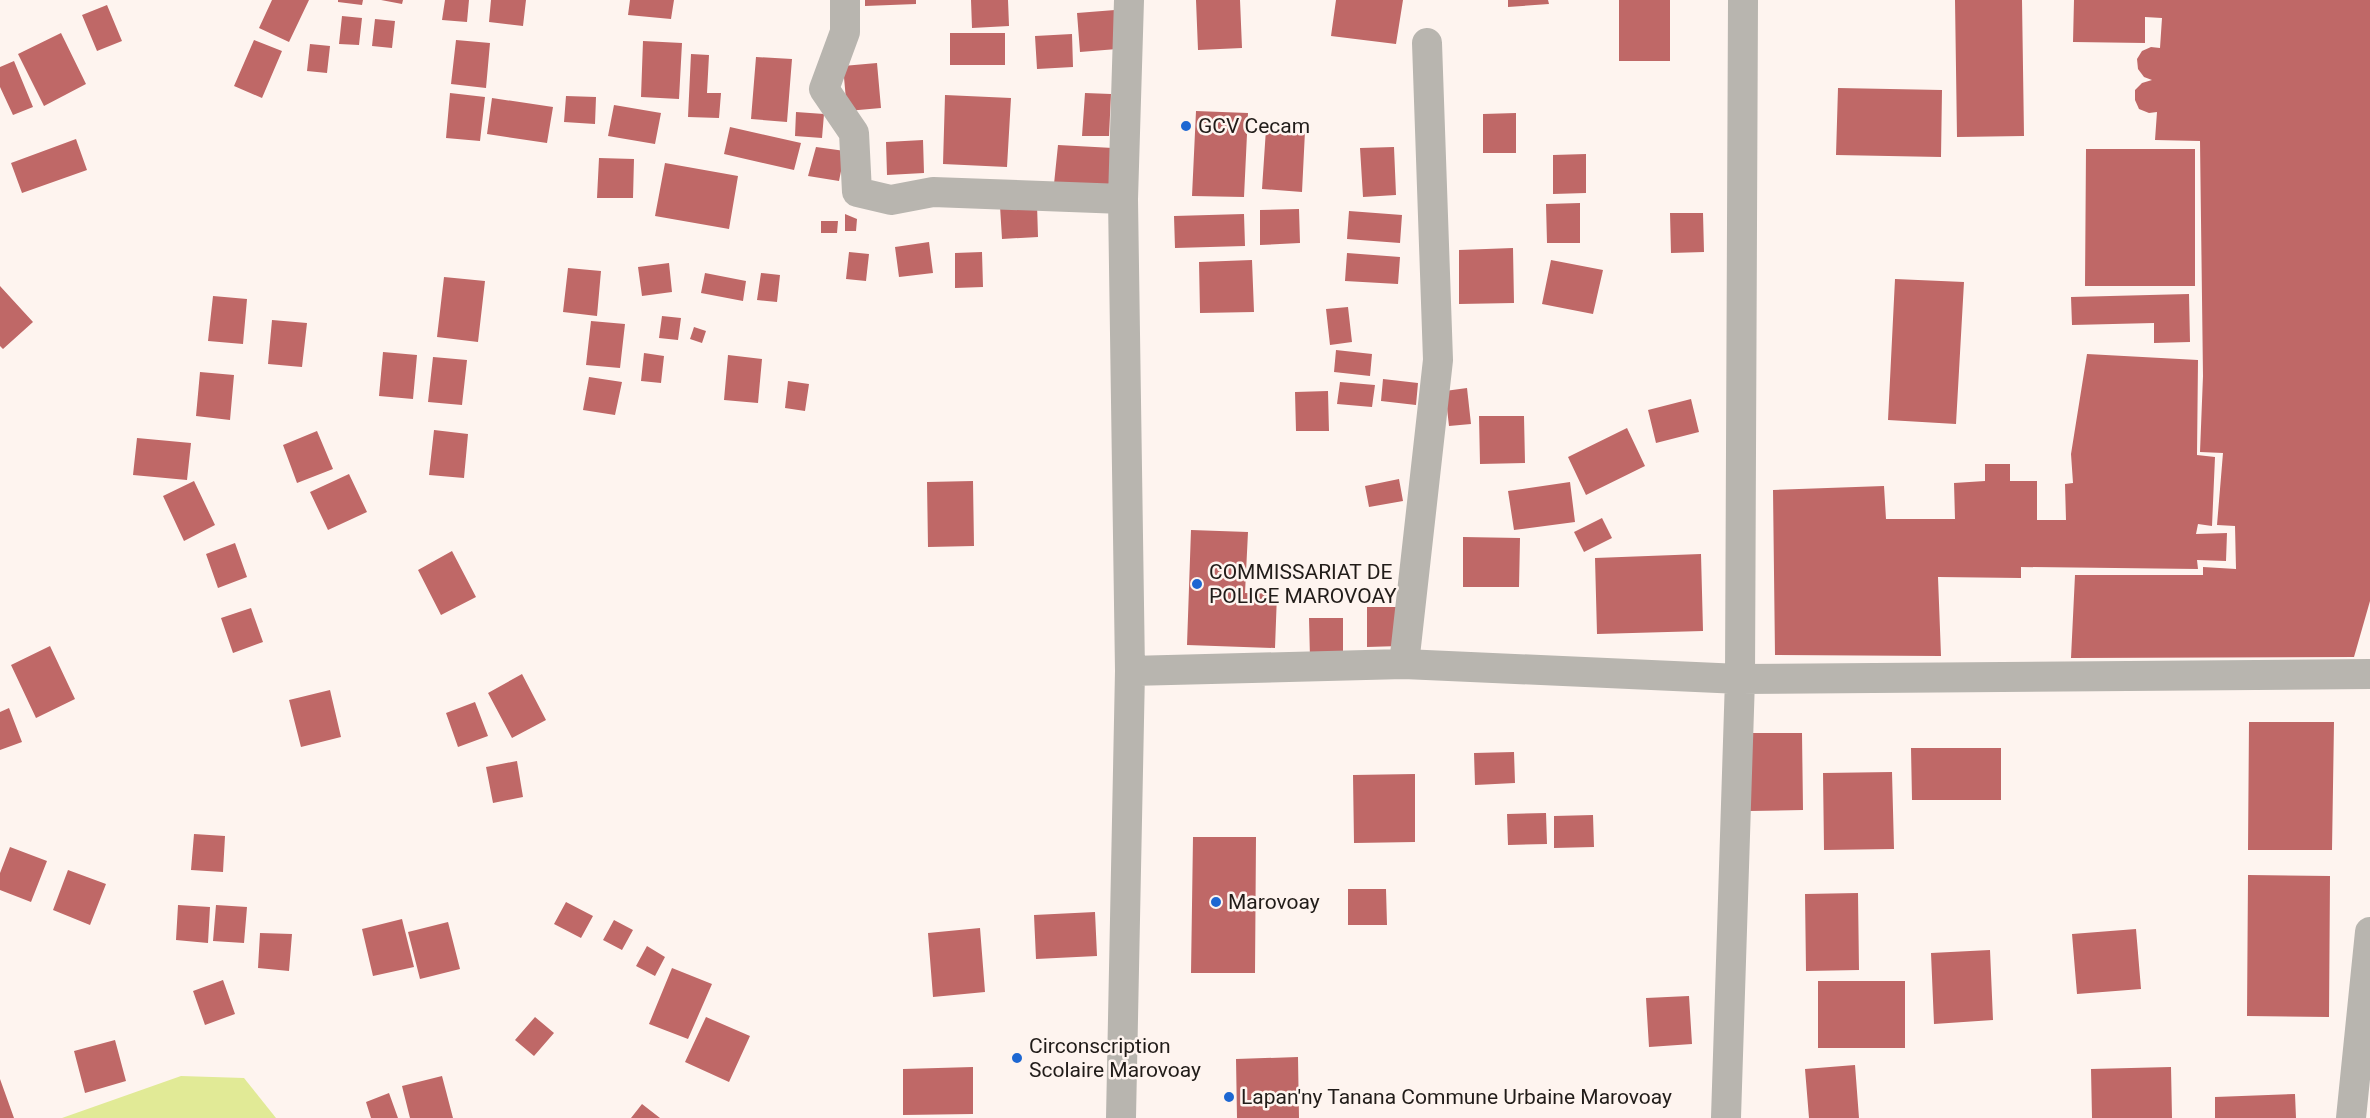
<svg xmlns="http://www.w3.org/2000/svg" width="2370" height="1118" font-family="Roboto,sans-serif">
  <rect width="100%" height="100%" fill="#fef4ef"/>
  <!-- green -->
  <path fill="#e1ea96" d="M181,1076L244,1078L276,1118H62Z"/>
  <!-- building -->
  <path fill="#bf6867" d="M272,0H309L289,42L259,28Z
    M338,0H363L362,5L338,2Z
    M381,0H403L402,4Z
    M445,0H469L467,22L442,20Z
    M491,0H526L523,26L489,22Z
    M630,0H674L671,19L628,15Z
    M865,0H916V4L865,6Z
    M971,0H1008L1009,26L972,28Z
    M1196,0H1240L1242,48L1198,50Z
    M1336,0H1403L1396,44L1331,36Z
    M1508,0H1548L1549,4L1508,7Z
    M1619,0H1670V61H1619Z
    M1955,0H2022L2024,136L1957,137Z
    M2074,0H2370V601L2354,657L2071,658L2075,575H2203V567L2236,569L2235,526L2217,525L2223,453L2200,452L2203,376L2200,141L2155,140L2157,112L2149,113L2139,109L2135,100V90L2142,83L2152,80L2144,77L2138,69L2137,59L2142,51L2151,47L2160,48L2162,18L2145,17V43L2073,42Z
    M107,5L122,41L97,51L82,15Z
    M1115,10L1117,49L1080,52L1077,13Z
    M342,16L362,18L359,45L339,44Z
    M375,19L395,21L392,48L372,46Z
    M61,33L86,84L44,106L18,54Z
    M950,33H1005V65H950Z
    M1072,34L1073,67L1037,69L1035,36Z
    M254,40L282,51L262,98L234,86Z
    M456,40L490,43L486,88L451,84Z
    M643,41L682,43L679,99L641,97Z
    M310,44L330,46L327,73L307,71Z
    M691,54L709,55L707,93H721L719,118L688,117Z
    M756,57L792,59L787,122L751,119Z
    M14,61L33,107L13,115L0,87V67Z
    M877,63L881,108L847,111L843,66Z
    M1838,88L1942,90L1941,157L1836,155Z
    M450,93L485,97L480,141L446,138Z
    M1085,93L1111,94L1109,136H1082Z
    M945,95L1011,98L1007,167L943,164Z
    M566,96L596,97L595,124L564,122Z
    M492,98L553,107L547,143L487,134Z
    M614,105L661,113L655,144L608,136Z
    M1196,111L1248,113L1244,197L1192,196Z
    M796,112L824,114L822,138L795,136Z
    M1516,113V153H1483V114Z
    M730,127L801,143L794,170L724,154Z
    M1266,129L1305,131L1302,192L1262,189Z
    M76,139L87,170L22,193L11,163Z
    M923,140L924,173L887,175L886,142Z
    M1058,145L1113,148L1110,188L1054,184Z
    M816,147L845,151L839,181L808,176Z
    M1394,147L1396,195L1363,197L1360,148Z
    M2086,149H2195V286H2085Z
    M1586,154V193L1553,194V155Z
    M599,158L634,159L633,198H597Z
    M665,163L738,176L729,229L655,216Z
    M1580,203V243H1547L1546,204Z
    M1037,204L1038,237L1002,239L1000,206Z
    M1299,209L1300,243L1260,245V210Z
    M1349,211L1402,215L1400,243L1347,239Z
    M1670,213H1703L1704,252L1671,253Z
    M845,214L857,219L856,231H845Z
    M1244,214L1245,246L1175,248L1174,216Z
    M821,221H838L837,233H821Z
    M929,242L933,273L899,277L895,247Z
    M1513,248L1514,303L1459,304V250Z
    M849,252L869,254L866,281L846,279Z
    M982,252L983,287L955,288V253Z
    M1347,253L1400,257L1398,284L1345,281Z
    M1252,260L1254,312L1200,313L1199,262Z
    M1551,260L1603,270L1593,314L1542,304Z
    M669,263L672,292L642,296L638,267Z
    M568,268L601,271L597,316L563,312Z
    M705,273L746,281L743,301L701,293Z
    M761,273L780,275L777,302L757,300Z
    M444,277L485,281L478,342L437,337Z
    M1895,279L1964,282L1956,424L1888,420Z
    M0,286L33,322L3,349L0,346Z
    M2189,294L2190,342L2154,343V323L2072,325L2071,297Z
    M213,296L247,299L243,344L208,341Z
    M1348,307L1352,342L1330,345L1326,309Z
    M662,316L681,318L678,340L659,338Z
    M272,320L307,323L302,367L268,364Z
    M591,321L625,324L620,368L586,365Z
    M694,327L706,331L702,343L690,339Z
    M1336,350L1372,354L1370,376L1334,372Z
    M383,352L417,355L413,399L379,396Z
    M644,353L664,356L661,383L641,381Z
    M2087,354L2198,360L2197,455L2215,457L2212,526L2198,524L2196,534L2227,533L2226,561L2197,560L2198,569L2021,567V578L1938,577L1941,656L1775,655L1773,490L1884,486L1886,519H1955L1954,483L1985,481V464H2010V481H2037V520H2066L2065,484L2073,483L2071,454Z
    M728,355L762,359L758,403L724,400Z
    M433,357L467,360L462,405L428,402Z
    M200,372L234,375L230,420L196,416Z
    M589,377L622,382L615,415L583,410Z
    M1383,379L1418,383L1416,405L1381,401Z
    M788,381L809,384L805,411L785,408Z
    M1340,382L1375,385L1372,407L1337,404Z
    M1467,388L1471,424L1449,426L1445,391Z
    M1328,391L1329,431H1296L1295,392Z
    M1691,399L1699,432L1656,443L1648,410Z
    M1479,416H1524L1525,463L1480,464Z
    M1627,428L1645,466L1586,495L1568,457Z
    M434,430L468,434L464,478L429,475Z
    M317,431L333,469L297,483L283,445Z
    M137,438L191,443L187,480L133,475Z
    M349,474L367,512L328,530L310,492Z
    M1399,479L1403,501L1369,507L1365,486Z
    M194,481L215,525L184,541L163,496Z
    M973,481L974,546L928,547L927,482Z
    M1570,482L1575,522L1514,530L1508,491Z
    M1602,518L1612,538L1584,552L1574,532Z
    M1191,530L1248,532L1245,593L1277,594L1275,648L1187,645Z
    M1463,537L1520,538L1519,587H1463Z
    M235,543L247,577L218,588L206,554Z
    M452,551L476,597L441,615L418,570Z
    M1701,554L1703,631L1597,634L1595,558Z
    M1367,607H1399L1400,646L1367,647Z
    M251,608L263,642L233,653L221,618Z
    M1309,618H1343V657L1310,658Z
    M50,646L75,699L36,718L11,665Z
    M522,674L546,720L512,738L488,693Z
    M330,690L341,737L301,747L289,700Z
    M475,702L488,736L458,747L446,713Z
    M9,708L22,742L0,750V712Z
    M2249,722H2334L2332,850H2248Z
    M1749,733H1802L1803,810L1749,811Z
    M1911,748H2001V800H1912Z
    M1514,752L1515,783L1475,785L1474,753Z
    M517,761L523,797L493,803L486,767Z
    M1892,772L1894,849L1824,850L1823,773Z
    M1415,774V842L1354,843L1353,775Z
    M1546,813L1547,844L1508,845L1507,814Z
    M1593,815L1594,847L1554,848V816Z
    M194,834L225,836L223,872L191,870Z
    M1193,837H1256L1255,973H1191Z
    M10,847L47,861L31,902L0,890V873Z
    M68,870L106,884L90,925L53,910Z
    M2248,875L2330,876L2329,1017L2247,1016Z
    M1348,889H1386L1387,925H1348Z
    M1858,893L1859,970L1806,971L1805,894Z
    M566,902L593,916L581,938L554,924Z
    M178,905L210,907L208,943L176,940Z
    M216,905L247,907L244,943L213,941Z
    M1095,912L1097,956L1036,959L1034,915Z
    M402,919L414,967L373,976L362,929Z
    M614,920L633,930L622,950L603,940Z
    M448,922L460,969L420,979L408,932Z
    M980,928L985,992L933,997L928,933Z
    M2136,929L2141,989L2077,994L2072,934Z
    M260,933L292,934L289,971L258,968Z
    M647,946L665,957L655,976L636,966Z
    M1990,950L1993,1020L1934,1024L1931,953Z
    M672,968L712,984L688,1039L649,1024Z
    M223,980L235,1014L205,1025L193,991Z
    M1818,981H1905V1048H1818Z
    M1689,996L1692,1044L1649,1047L1646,998Z
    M535,1017L554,1033L534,1056L515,1040Z
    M706,1017L750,1036L729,1082L685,1062Z
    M115,1040L126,1081L85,1093L74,1051Z
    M1298,1057L1299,1118H1237L1236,1059Z
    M1855,1065L1859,1118H1809L1805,1069Z
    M973,1067V1114L903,1115V1069Z
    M2171,1067L2172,1118H2092L2091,1069Z
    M442,1076L453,1118H410L402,1086Z
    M0,1079L14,1118H0Z
    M389,1093L398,1118H371L366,1102Z
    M2295,1094L2296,1118H2215V1097Z
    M642,1104L660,1118H631Z"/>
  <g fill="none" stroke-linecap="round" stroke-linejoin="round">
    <!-- street -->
    <path stroke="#b8b5af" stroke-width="30" d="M845,0V32L824,89L854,133L857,192L891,200L933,192L1123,199
      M1404,664L1438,360L1427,43
      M1130,671L1404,664L1740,679L2370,674
      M1121,1118L1130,671L1123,199L1129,0
      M1726,1118L1740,679L1743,0
      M2351,1118L2370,932"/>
  </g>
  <!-- markers -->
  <g fill="#1d67d2" stroke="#fef4ef" stroke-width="2">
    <circle cx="1186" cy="126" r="6"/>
    <circle cx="1197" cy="584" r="6"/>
    <circle cx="1216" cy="902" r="6"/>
    <circle cx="1017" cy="1058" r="6"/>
    <circle cx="1229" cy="1097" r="6"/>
  </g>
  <g text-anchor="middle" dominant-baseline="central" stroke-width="5" stroke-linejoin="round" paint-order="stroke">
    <!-- poi labels -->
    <g font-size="21" fill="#211c19" stroke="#fef4ef" text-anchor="start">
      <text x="1198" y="126">GCV Cecam</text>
      <text x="1209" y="572">COMMISSARIAT DE<tspan x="1209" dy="24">POLICE MAROVOAY</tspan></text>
      <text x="1228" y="902">Marovoay</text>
      <text x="1029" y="1046">Circonscription<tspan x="1029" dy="24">Scolaire Marovoay</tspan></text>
      <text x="1241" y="1097">Lapan'ny Tanana Commune Urbaine Marovoay</text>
    </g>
  </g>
</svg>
